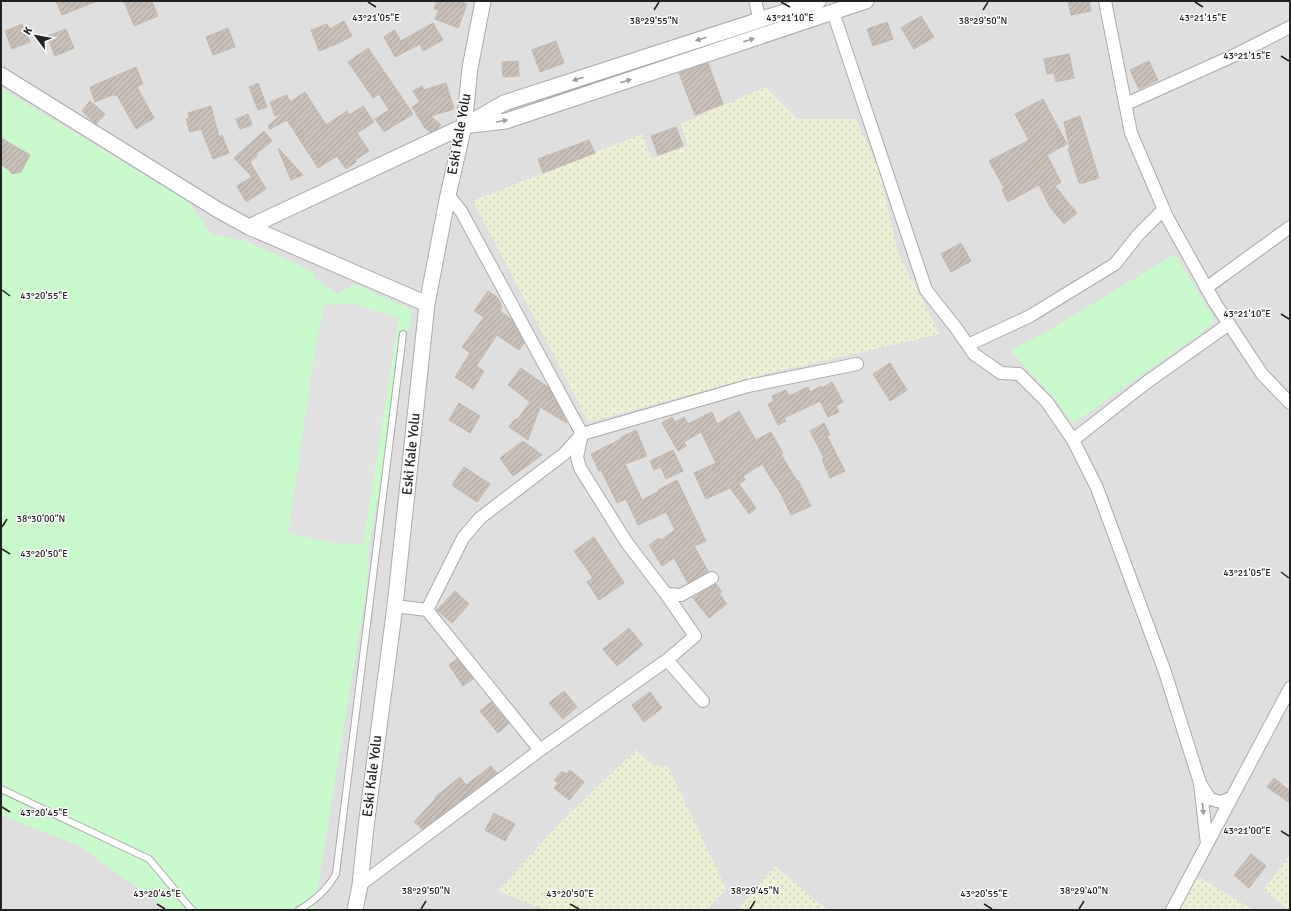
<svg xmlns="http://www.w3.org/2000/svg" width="1291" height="911" font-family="Signika,sans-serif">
  <defs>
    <pattern id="farmland-dots" width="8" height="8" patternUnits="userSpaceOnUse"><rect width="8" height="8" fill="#eef0d5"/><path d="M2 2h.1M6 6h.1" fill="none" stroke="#ccceb7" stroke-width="1.8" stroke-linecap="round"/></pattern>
    <pattern id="building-hatch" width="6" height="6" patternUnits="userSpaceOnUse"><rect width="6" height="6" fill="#c7bfb8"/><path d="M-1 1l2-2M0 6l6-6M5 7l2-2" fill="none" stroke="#aba49e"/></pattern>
  </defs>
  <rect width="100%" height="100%" fill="#f2efe9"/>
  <!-- residential -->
  <path fill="#e0dfdf" d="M1,1H1290V910H1Z"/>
  <!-- farmland -->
  <path fill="url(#farmland-dots)" d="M765,87L797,119H856L879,170L898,253L940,334L761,375L589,422L473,201L642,134L651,159L688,146L681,124Z
    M636,750L651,765L668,766L726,889L706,910H545L498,891L561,822Z
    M1290,854V910H1289L1264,890Z
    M775,866L820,904L828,910H738Z
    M1197,876L1253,910H1179Z"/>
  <!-- park -->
  <path fill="#c8facc" d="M1,88L189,202L211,234L246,241L312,271L316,280L338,294L354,284L412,310L369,546L367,586L314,910H169L79,846L1,815Z
    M1175,254L1214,318L1212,325L1074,423L1048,391L1010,350L1046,332Z"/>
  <!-- parking -->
  <path fill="#e2e2e2" d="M354,304L399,318L363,544L333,543L288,533L314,357L324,305Z"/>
  <!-- building -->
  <path fill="url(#building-hatch)" stroke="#c4b6ab" d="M56,1H97L62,15Z
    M124,1H152L158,16L134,26Z
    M437,1H459L467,4L458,28L435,19L439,10L434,9Z
    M1068,1H1089L1091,11L1071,15Z
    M921,16L934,37L914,49L901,28Z
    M344,21L352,36L339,43L319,51L311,30L327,24L330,29Z
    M887,22L893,39L873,46L867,29Z
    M433,23L443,40L423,51L420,44L395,57L384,37L394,30L401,41Z
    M22,24L30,42L12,49L5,31Z
    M228,28L235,47L213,55L206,37Z
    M66,29L74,48L55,56L47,36Z
    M556,41L564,63L540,72L532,50Z
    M368,48L413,114L384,132L375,119L389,110L379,94L373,98L348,62Z
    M1069,54L1074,78L1056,82L1054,73L1047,74L1044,59Z
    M518,61L519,76L503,77L502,62Z
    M1149,61L1158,80L1139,89L1130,70Z
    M708,63L723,104L695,115L679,73Z
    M136,67L143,84L137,87L154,118L136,129L117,95L115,96V94L95,102L90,87Z
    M258,83L267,107L258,110L249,87Z
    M446,83L454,109L431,116L441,125L437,129L430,132L425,128L412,107L420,102L413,91L422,86L424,90Z
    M305,92L326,125L347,111L349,115L363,106L374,122L357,133L369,151L355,160L356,162L346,169L337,156L318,168L287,120L270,129L268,126L283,113L275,116L270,102L287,95L290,102Z
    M1043,99L1067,144L1047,155L1061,182L1055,186L1077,213L1064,224L1050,207L1039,185L1008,202L1002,190L1004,188L989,161L1029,140L1015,114Z
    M90,101L105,114L96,124L82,111Z
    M211,106L219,137L222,135L229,153L213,159L201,129L190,132L186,119L189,118L188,113Z
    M248,114L252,125L240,129L236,119Z
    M1080,116L1099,178L1083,183H1079L1068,149H1070L1064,122Z
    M676,127L683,146L658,155L651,136Z
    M264,131L272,141L256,154L257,156L250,162L266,189L246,202L237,186L252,177L234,158Z
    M1,138L30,155L21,172L12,174L9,170L2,165Z
    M589,140L595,153L543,173L538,159Z
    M278,149H279L303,175L291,180Z
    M961,243L971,261L951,272L941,254Z
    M488,291L498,298L502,307L500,311L511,319L524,343L519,350L497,335L476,366L484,371L473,389L455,377L470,353L462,347L484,317L474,311Z
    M890,363L907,390L890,401L873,374Z
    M521,368L549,388L567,423L540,407L528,440L509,427L515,419L517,420L530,402L508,385Z
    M832,382L843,402L836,406L839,412L828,417L820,401L784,418L786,421L778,425L768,404L774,401L772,396L786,390L789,396L808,387L810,392L821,386L822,388Z
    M459,403L480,416L470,433L449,420Z
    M739,411L756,440L771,432L783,453L781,454L797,481L798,480L811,506L791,515L781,494L762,464L743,476L745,480L739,484L756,508L749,514L730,488L706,499L694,473L716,463L701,432L684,442L686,446L678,451L662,423L672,417L675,422L684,417L688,424L712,412L717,424Z
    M824,423L830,435L827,436L845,471L830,478L822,459L824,458L810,431Z
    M636,430L647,456L625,464L642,500L659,491L658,490L677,480L706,541L694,546L708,571L688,583L674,558L662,566L649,545L659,538L661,540L675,530L666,512L638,525L626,499L617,503L601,470L599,471L591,454L621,439V437Z
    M523,441L542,455L513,476L500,458Z
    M673,450L683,471L666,479L661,467L654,470L650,461Z
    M464,467L490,484L477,502L452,485Z
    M594,537L624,583L599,600L587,582L593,578L574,551Z
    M716,584L722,592L719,593L727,604L709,618L693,598Z
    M455,591L469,604L452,623L437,610Z
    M629,628L643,645L617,666L603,649Z
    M457,659L473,679L463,686L449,665Z
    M564,691L577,707L563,719L549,703Z
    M650,692L662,708L644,722L632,705Z
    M491,702L509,723L498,733L480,711Z
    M491,766L497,773L422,829L414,822L436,798L435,797L460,777L466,785Z
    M570,770L584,782L569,800L554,788L558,783L554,780L562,771L566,774Z
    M1274,778L1290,791V803L1267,787Z
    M494,813L515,824L505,841L485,830Z
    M1251,854L1266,866L1249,888L1234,875Z"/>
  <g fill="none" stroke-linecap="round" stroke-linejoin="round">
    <!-- service casing -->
    <g stroke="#a9a9a9" stroke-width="8">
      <path id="service" d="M1,789L149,859L192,910
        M299,910C315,900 326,891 336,874L403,334"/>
    </g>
    <!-- minor casing -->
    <g stroke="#a9a9a9" stroke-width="14">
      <path id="minor" d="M755,1L760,20
        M1105,1L1131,133L1167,217L1215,303L1229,324L1262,374L1290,403
        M833,12L926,290L956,328L974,354L1001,373L1019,374L1047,402L1073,440L1097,488L1165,672L1200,783
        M1126,104L1235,55L1290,27
        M448,195L461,211L582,434L577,457L580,468L627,543L666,594L681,595L712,578
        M1206,288L1290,227
        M968,345L1030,316L1115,264L1138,235L1164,209
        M1073,440L1147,382L1229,324
        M666,594L695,636L667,660L703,701
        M395,606L427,610L540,750
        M427,610L463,538L480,518L564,454L582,434L748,386L857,364
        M1207,844L1200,783L1210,799L1221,802L1231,798
        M360,885L540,750L667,660
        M1172,910L1290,688"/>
    </g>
    <!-- tertiary casing -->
    <g stroke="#a9a9a9" stroke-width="17">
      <path id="tertiary" d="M1,75L218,210L249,227L427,304
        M471,125L506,121L866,1
        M249,227L464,126L504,103L818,1
        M355,910L360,885L366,827L395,606L427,304L448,195L464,126L470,68L483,1"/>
    </g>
    <!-- service -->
    <use href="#service" stroke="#fff" stroke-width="6"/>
    <!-- minor -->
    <use href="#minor" stroke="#fff" stroke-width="12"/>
    <!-- tertiary -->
    <use href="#tertiary" stroke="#fff" stroke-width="15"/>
  </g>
  <!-- one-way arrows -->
  <defs><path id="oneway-solid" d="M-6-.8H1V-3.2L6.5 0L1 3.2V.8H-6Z"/></defs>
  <g fill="#9c9c9c">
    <use href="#oneway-solid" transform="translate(701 39) rotate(162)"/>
    <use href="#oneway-solid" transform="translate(749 40) rotate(-18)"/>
    <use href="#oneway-solid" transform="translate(578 79) rotate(162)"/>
    <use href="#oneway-solid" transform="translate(626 81) rotate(-18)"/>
    <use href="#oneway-solid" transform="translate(502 121) rotate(-10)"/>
    <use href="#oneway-solid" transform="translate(1203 809) rotate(84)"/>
  </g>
  <!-- ticks -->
  <path fill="none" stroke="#222" stroke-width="1.5" d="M368,2L376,7M781,2L790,7M1195,2L1203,7M654,10L659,2M983,10L988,2M1281,56L1289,61M2,290L10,296M1281,314L1289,319M2,527L7,519M2,549L10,554M1281,572L1289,578M2,807L10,812M1281,831L1289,836M157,904L165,909M570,904L579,909M984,904L992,909M421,909L426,901M750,909L755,901M1079,909L1084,901"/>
  <g text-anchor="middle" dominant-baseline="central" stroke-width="3" stroke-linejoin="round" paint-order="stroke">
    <!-- street labels -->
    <g font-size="14" fill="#222" stroke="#fff">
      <text transform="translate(459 134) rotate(-80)">Eski Kale Yolu</text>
      <text transform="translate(411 454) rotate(-84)">Eski Kale Yolu</text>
      <text transform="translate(372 776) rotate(-83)">Eski Kale Yolu</text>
    </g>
  </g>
  <g font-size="10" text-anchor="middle" fill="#222" stroke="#fff" stroke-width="3" stroke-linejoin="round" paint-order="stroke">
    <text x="376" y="21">43°21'05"E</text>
    <text x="790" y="21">43°21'10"E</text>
    <text x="1203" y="21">43°21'15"E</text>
    <text x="654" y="24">38°29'55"N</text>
    <text x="983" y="24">38°29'50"N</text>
    <text x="1247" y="59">43°21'15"E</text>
    <text x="44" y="299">43°20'55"E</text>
    <text x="1247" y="317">43°21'10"E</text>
    <text x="41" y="522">38°30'00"N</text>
    <text x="44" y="557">43°20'50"E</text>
    <text x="1247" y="576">43°21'05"E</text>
    <text x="44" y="816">43°20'45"E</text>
    <text x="1247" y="834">43°21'00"E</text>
    <text x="426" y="894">38°29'50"N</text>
    <text x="755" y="894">38°29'45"N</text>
    <text x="1084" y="894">38°29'40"N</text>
    <text x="157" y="897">43°20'45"E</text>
    <text x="570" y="897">43°20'50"E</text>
    <text x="984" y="897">43°20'55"E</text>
  </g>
  <!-- border -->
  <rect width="1291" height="911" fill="none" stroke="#222222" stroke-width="4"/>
  <!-- north arrow -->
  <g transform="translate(36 36) rotate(302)" stroke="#ffffff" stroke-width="3" paint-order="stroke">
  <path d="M0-3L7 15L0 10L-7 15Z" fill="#222222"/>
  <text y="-6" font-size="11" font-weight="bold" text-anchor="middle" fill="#222222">K</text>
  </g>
</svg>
